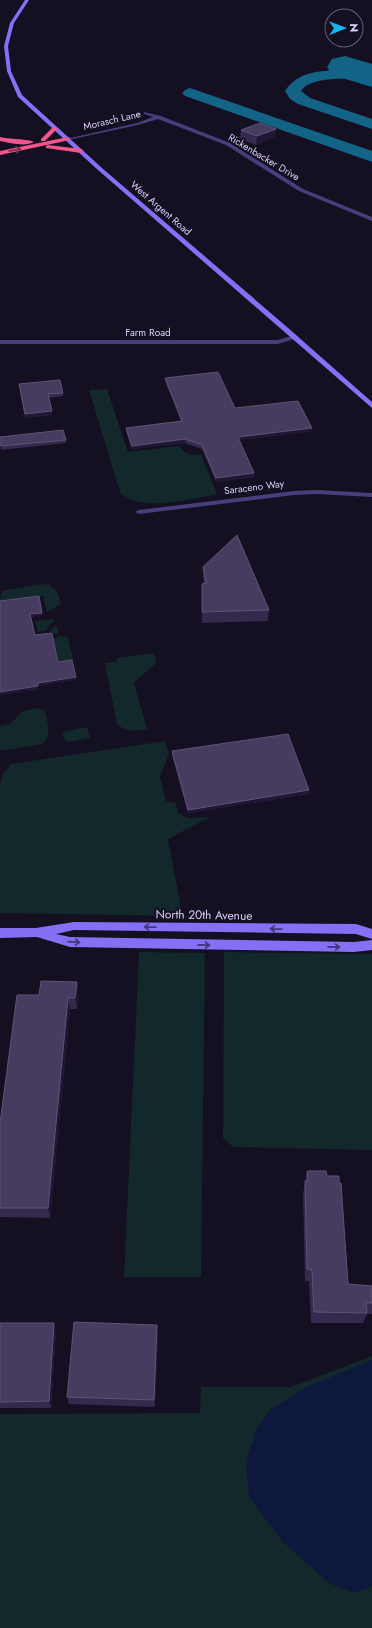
<svg xmlns="http://www.w3.org/2000/svg" width="372" height="1628" font-family="Jost,sans-serif">
  <rect width="100%" height="100%" fill="#140f21"/>
  <!-- green -->
  <path fill="#12282a" d="M107,389L128,452L179,446C185,455 191,456 201,454L217,494C193,499 138,513 120,492L89,390Z
    M44,584L49,585L57,591L61,604L47,612L43,596L0,602L1,593L5,590Z
    M52,619L55,620L47,628V630L38,632L35,621Z
    M55,626L57,627L59,636L68,637L73,660L59,662L54,639L59,636L50,631Z
    M154,653L156,663L134,683L147,729C135,731 127,733 117,724L105,663L116,662L117,658Z
    M38,708L45,711C47,723 53,736 42,744L0,751V726L10,724L23,711Z
    M87,727L90,738L69,742L64,739L62,732Z
    M165,741L169,754L160,776L166,801L176,803L178,813L188,818L210,817L168,839L180,902V916L0,913V785L2,775L11,764Z
    M139,952L205,953L201,1277H124Z
    M224,952L372,954V1150L233,1147L223,1138Z
    M372,1356V1628H0V1414L200,1413L201,1387H291Z"/>
  <!-- water -->
  <path fill="#0d183c" d="M372,1360V1585L371,1587L354,1593L329,1583L283,1542L249,1497L246,1462L257,1427L271,1409L307,1387Z"/>
  <g fill="none" stroke-linecap="round" stroke-linejoin="round">
    <!-- taxiway -->
    <path fill="#126386" fill-rule="evenodd" d="M341,70L372,72V80C355,79 311,75 301,91L310,98L372,119V129L298,104L290,99L285,91C298,71 320,71 341,70Z
      M190,88L372,151V162L185,96L182,93L185,90Z"/>
    <!-- runway -->
    <path fill="#126386" fill-rule="evenodd" d="M345,56L372,64V87L332,75L327,67L332,59Z"/>
    <!-- street -->
    <path fill="#483d7d" fill-rule="evenodd" d="M144,112L161,116L230,143L303,189L372,217V221L299,191L226,145L158,119L138,125L68,140L66,139L137,123L153,117L144,114Z
      M295,335L298,337L297,338L278,344H0V340H278Z
      M317,490L372,493V497L317,494L294,495L139,514L135,512L139,510L294,491Z"/>
    <!-- secondary -->
    <path fill="#846ff5" fill-rule="evenodd" d="M25,0H29L14,23L8,46L11,71L22,95L102,168L287,327L372,402V408L98,170L18,97L7,71L4,46L10,23Z
      M74,922L356,924L372,929V939L356,934L74,930L56,934L70,937L354,942L372,940V950L354,952L70,947L37,937L0,938V928H36Z"/>
    <!-- highway -->
    <path fill="#f4558c" fill-rule="evenodd" d="M53,127L58,128L45,141H41V139Z
      M0,137C8,139 29,139 34,142C25,147 10,143 0,141Z
      M68,137L70,138V140L0,155V151Z
      M48,145L81,149L84,151L81,153L46,148V146Z"/>
  </g>
  <!-- wall -->
  <path fill="#35294d" d="M276,129L275,137L256,145L240,139L241,130Z
    M165,378L235,408L312,428V431L239,440L254,473V477L216,482L202,449L185,443L132,449L126,431V428L181,421L165,381Z
    M19,384L63,393V396L48,398L52,415L25,418Z
    M0,437L66,440V443L0,450Z
    M203,567L269,610L268,621L202,623V584H204L203,578Z
    M172,751L309,794L188,813L172,755Z
    M77,982L78,994L77,1009H70L50,1218L0,1217V1123L39,995Z
    M307,1171L327,1176L348,1284L372,1286V1314H367L363,1323H311L309,1281H305L303,1194Z
    M0,1323L56,1331L51,1408H0Z
    M157,1325L158,1333L155,1407L69,1404L67,1397Z"/>
  <!-- shaded-wall -->
  <path fill="#201734" d="M276,129L275,137L256,145L257,136Z
    M52,411V415L25,418V414Z
    M312,428V431L238,440V437Z
    M185,439V443L132,449V446Z
    M0,446H2V450H0Z
    M254,473V477L216,482V478Z
    M42,613V616L31,618L30,614Z
    M76,677V680L38,686V683Z
    M38,686V690L0,695V692Z
    M309,790V794L188,813V810Z
    M77,982L78,994L77,1009L75,998Z
    M68,998L70,1009L50,1218L48,1208Z
    M54,1323L56,1331L51,1408L49,1401Z
    M157,1325L158,1333L155,1407L154,1400Z"/>
  <!-- building -->
  <path fill="#473b60" stroke="#5e5378" d="M260,123L276,129L257,136L241,130Z
    M218,372L235,408L298,401L312,428L238,437L254,473L216,478L202,445L185,439L132,446L126,428L182,421L165,378Z
    M60,380L63,393L48,394L52,411L25,414L19,384Z
    M63,430L66,440L0,446V437Z
    M237,535L269,610L202,612V584L206,583L203,567Z
    M39,596L42,613L30,614L35,635L52,633L58,662L72,660L76,677L38,683V686L0,692V601Z
    M288,734L309,790L188,810L172,751Z
    M41,981L77,982L75,998H68L48,1208H0V1123L17,995H39Z
    M307,1171H326L327,1176H339V1183H341L348,1284L372,1286V1303H366L367,1313L314,1312L312,1270L307,1269L305,1181H308Z
    M74,1322L157,1325L154,1400L67,1397Z
    M0,1323H54L49,1401L0,1402Z"/>
  <!-- one-way arrows -->
  <defs><path id="oneway-shaft" d="M-6 0H5M1.5-3L5.5 0L1.5 3" fill="none" stroke-width="1.6" stroke-linecap="round" stroke-linejoin="round"/></defs>
  <use stroke="#792e51" href="#oneway-shaft" transform="translate(15 150) rotate(-11)"/>
  <g stroke="#413576">
    <use href="#oneway-shaft" transform="translate(150 927) rotate(-179)"/>
    <use href="#oneway-shaft" transform="translate(276 929) rotate(-179)"/>
    <use href="#oneway-shaft" transform="translate(74 942) rotate(4)"/>
    <use href="#oneway-shaft" transform="translate(204 945) rotate(1)"/>
    <use href="#oneway-shaft" transform="translate(334 947) rotate(1)"/>
  </g>
  <g text-anchor="middle" dominant-baseline="central" stroke-width="4" stroke-linejoin="round" paint-order="stroke">
    <!-- far-street labels -->
    <g font-size="10" fill="#dcd2fc" stroke="#140f21">
      <text transform="translate(112 120) rotate(-13)">Morasch Lane</text>
      <text transform="translate(264 157) rotate(31)">Rickenbacker Drive</text>
      <text transform="translate(161 208) rotate(41)">West Argent Road</text>
      <text x="148" y="332">Farm Road</text>
      <text transform="translate(254 487) rotate(-7)">Saraceno Way</text>
    </g>
    <!-- street labels -->
    <g font-size="12" fill="#dcd2fc" stroke="#140f21">
      <text transform="translate(204 915) rotate(1)">North 20th Avenue</text>
    </g>
  </g>
  <!-- north arrow -->
  <g transform="translate(344 28) rotate(89)"><circle r="19" fill="#140f21" stroke="#645d79"/>
  <path d="M0-3L7 15L0 10L-7 15Z" fill="#10b7ea"/>
  <text y="-6" font-size="11" font-weight="bold" text-anchor="middle" fill="#dcd2fc">N</text>
  </g>
</svg>
